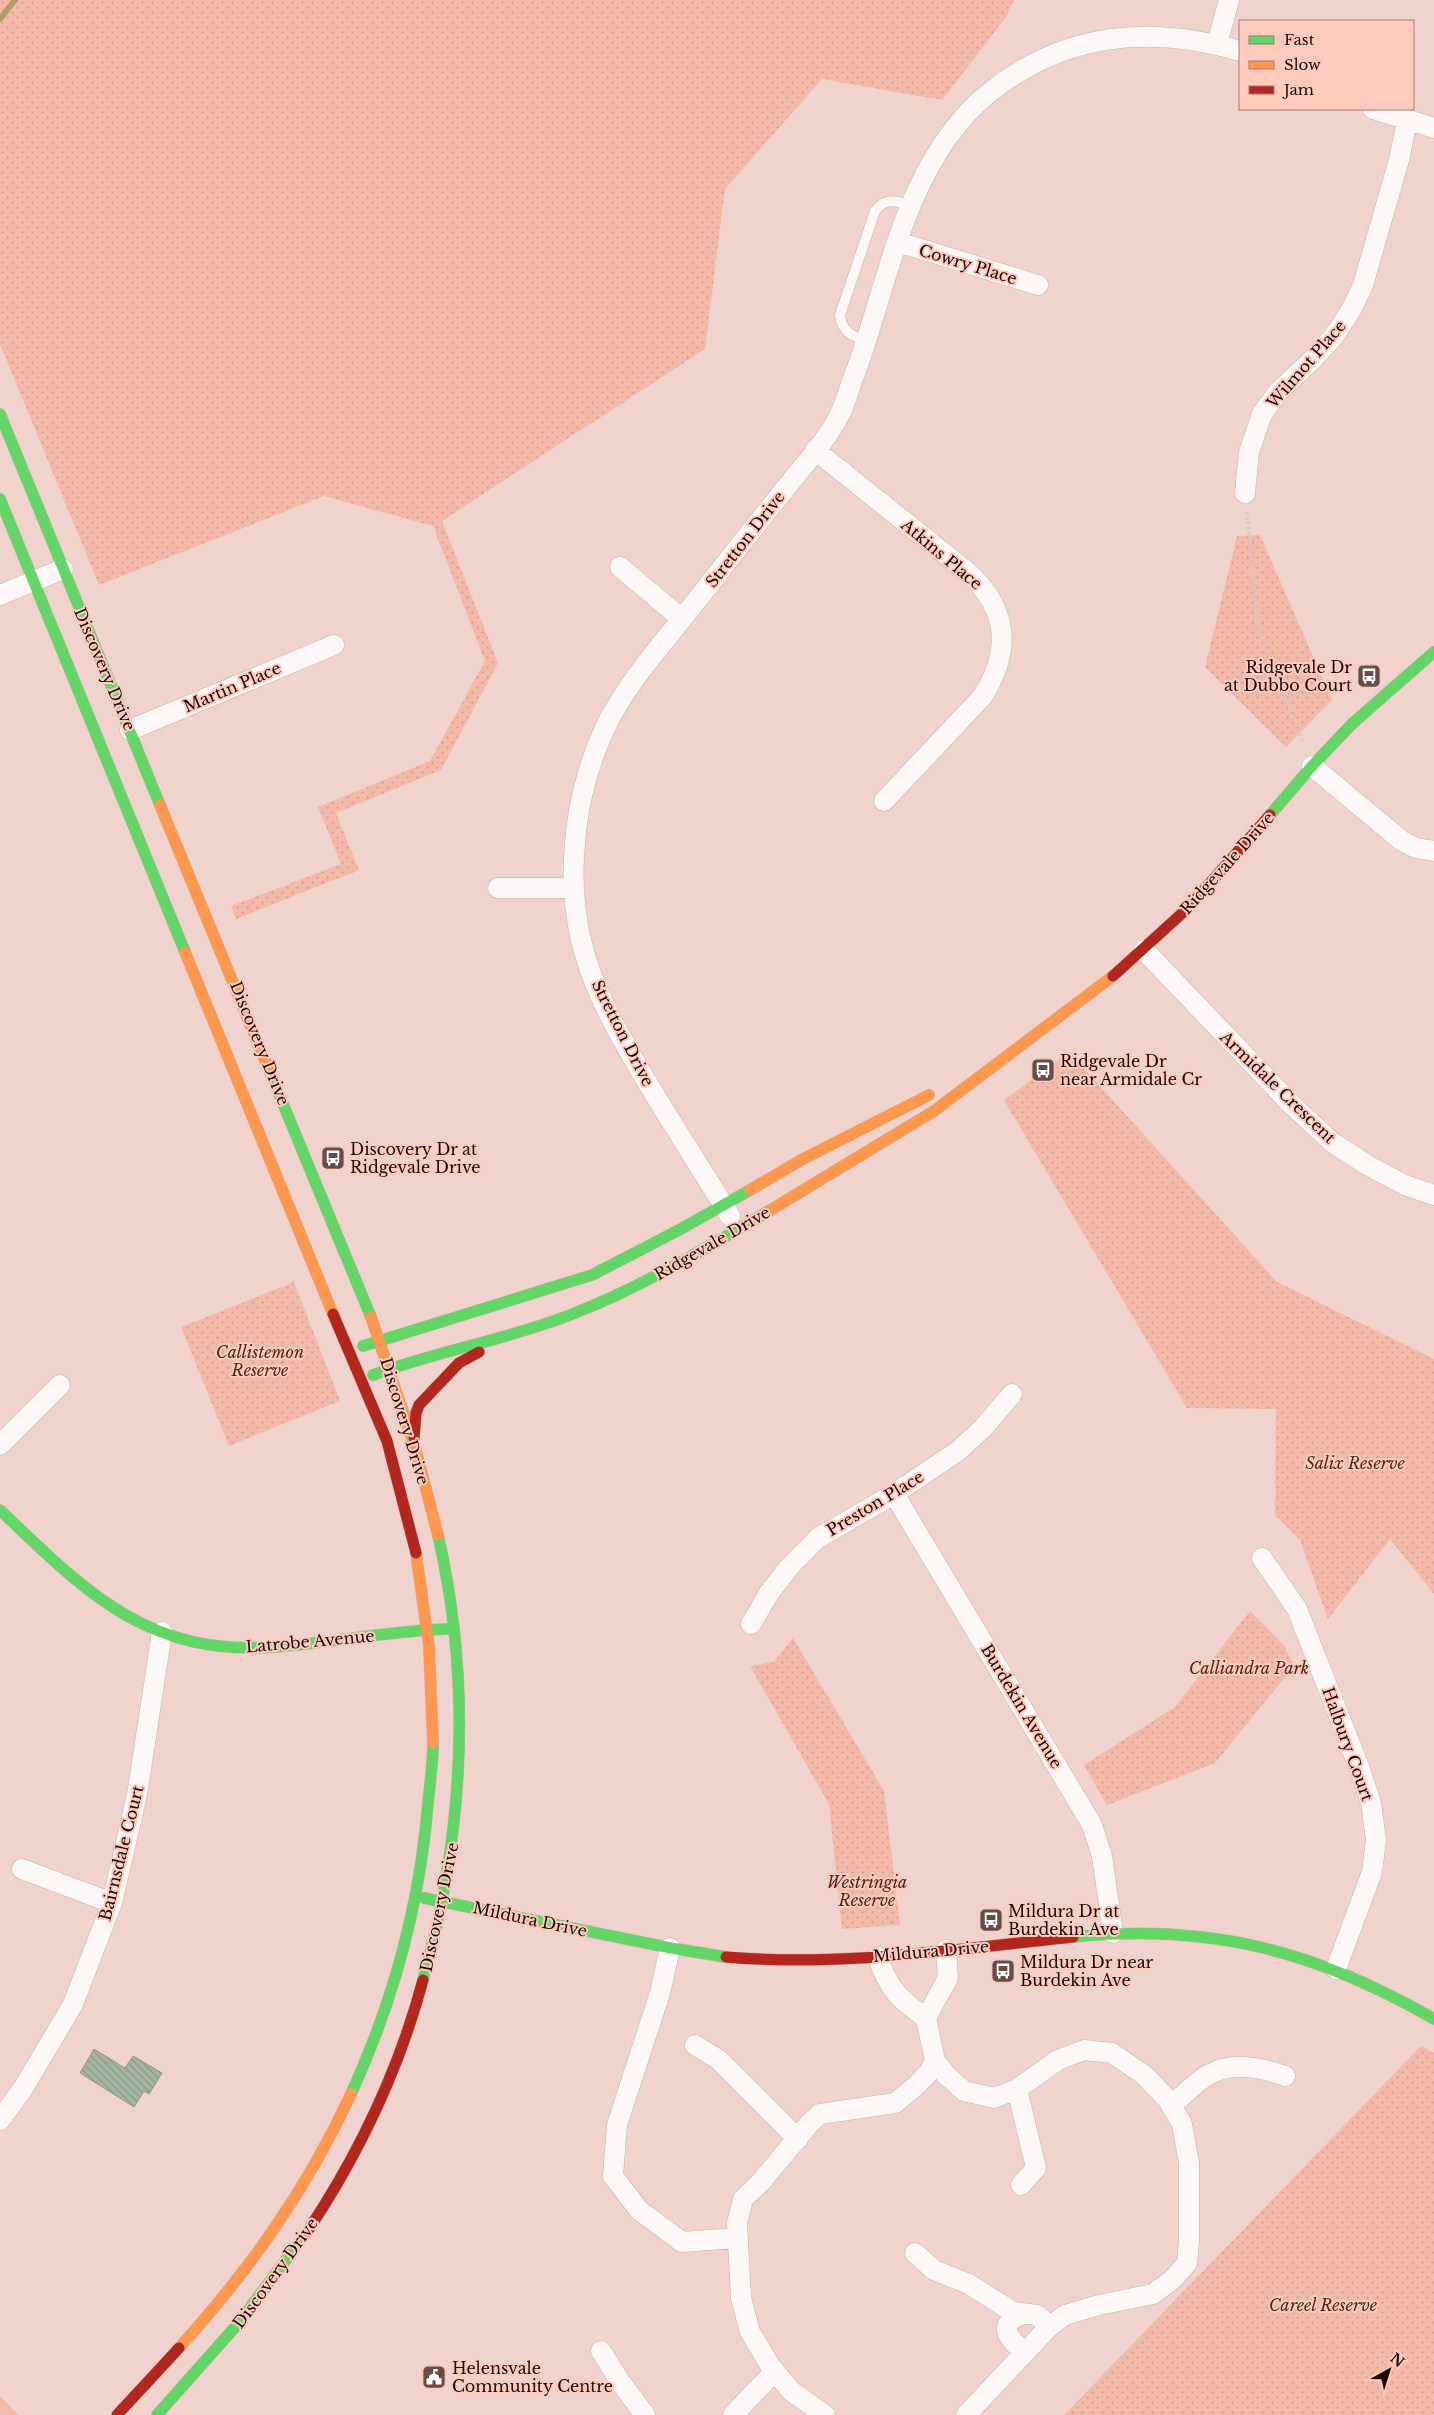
<svg xmlns="http://www.w3.org/2000/svg" width="1434" height="2415" font-family="'Libre Baskerville',serif">
  <defs>
    <pattern id="grass-dots" width="8" height="8" patternUnits="userSpaceOnUse" patternTransform="scale(1.25)"><rect width="8" height="8" fill="#f4baa9"/><path d="M2 2h.1M6 6h.1" fill="none" stroke="#d19e90" stroke-width="1.8" stroke-linecap="round"/></pattern>
    <pattern id="building-back-hatch" width="6" height="6" patternUnits="userSpaceOnUse" patternTransform="scale(1.25)"><rect width="6" height="6" fill="#a4b4a3"/><path d="M-1 5l2 2M0 0l6 6M5-1l2 2" fill="none" stroke="#8d998b"/></pattern>
  </defs>
  <rect width="100%" height="100%" fill="#efd3cc"/>
  <!-- grass -->
  <path fill="url(#grass-dots)" d="M0,0H1014L1006,17L942,100L822,79L725,189L705,349L442,521L498,663L441,770L336,813L359,870L236,919L231,906L341,864L318,807L430,761L485,661L433,526L324,496L99,585L0,344Z
    M1260,535L1332,700L1286,747L1205,667L1237,536Z
    M1069,1052L1277,1282L1434,1359V1594L1390,1539L1328,1619L1300,1540L1275,1515L1276,1409L1187,1408L1004,1100Z
    M294,1282L340,1401L229,1446L181,1327Z
    M1250,1611L1284,1645L1294,1666L1215,1763L1107,1805L1084,1765L1175,1707Z
    M793,1638L884,1791L900,1925L842,1929L829,1804L750,1666L774,1662Z
    M1421,2046L1434,2053V2415H1064Z"/>
  <!-- garden -->
  <path fill="#f4baa9" d="M0,2396L19,2415H0Z"/>
  <g fill="none" stroke-linecap="round" stroke-linejoin="round">
    <!-- stream -->
    <path stroke="#af9b64" stroke-width="6" d="M0,19L15,0"/>
  </g>
  <!-- building -->
  <path fill="url(#building-back-hatch)" stroke="#95978c" d="M94,2049L125,2068L133,2056L162,2073L149,2094L144,2091L134,2107L80,2073Z"/>
  <g fill="none" stroke-linecap="round" stroke-linejoin="round">
    <!-- lane casing -->
    <g stroke="#cbb0a9" stroke-width="11">
      <path id="lane" d="M866,341C852,336 842,332 840,315L875,211C886,197 894,201 910,205"/>
    </g>
    <!-- street casing -->
    <g stroke="#cbb0a9" stroke-width="21">
      <path id="street" d="M1217,44L1229,0
        M1373,109L1434,128
        M898,242L1038,285
        M815,450L970,574C1009,612 1011,652 982,697L884,801
        M1245,493L1249,452L1262,414L1278,392L1312,360L1334,336L1351,310L1363,285L1399,160L1407,121
        M620,567L682,619
        M0,595L63,569
        M130,730L334,645
        M1312,766L1402,841L1416,848L1434,851
        M498,888H574
        M1144,950L1292,1105L1333,1143L1369,1166L1405,1185L1434,1195
        M730,1216C702,1170 672,1124 644,1077C618,1033 591,987 580,936C574,906 572,873 575,843C578,800 591,754 611,716C632,678 662,644 689,610C720,571 750,532 781,494C801,468 827,441 841,412C847,398 851,382 857,368C891,273 907,159 990,92C1066,32 1150,25 1240,51
        M0,1445L60,1385
        M894,1494L1092,1825L1102,1856L1113,1933
        M1262,1558L1297,1609L1359,1767L1371,1803L1376,1840L1372,1872L1336,1969
        M751,1624L769,1593L790,1566L818,1538L894,1494L958,1451L983,1428L1012,1394
        M22,1869L112,1903
        M670,1948L660,1993L617,2125L613,2176L639,2210L682,2242L738,2238
        M878,1957C888,1989 899,1999 926,2018L935,2061L946,2075L964,2091L994,2098L1017,2089L1058,2060L1084,2050L1112,2053L1144,2075L1168,2100L1182,2124L1189,2163V2241L1187,2263L1173,2279L1153,2294L1099,2305L1065,2315L1050,2326L966,2415
        M926,2018L948,1978L946,1950
        M695,2045L719,2060L798,2139
        M1017,2089L1036,2168L1021,2185
        M1171,2106C1183,2096 1196,2081 1210,2074C1234,2061 1262,2068 1285,2076
        M0,2120L24,2087L73,2004L112,1903L137,1795L162,1632
        M915,2253L934,2270L969,2284L1013,2312L1037,2315L1050,2326
        M1020,2315C995,2327 1011,2339 1024,2353
        M601,2351L619,2380L645,2415
        M733,2415L775,2371
        M825,2415L791,2391L769,2364L750,2332L741,2298L737,2223L743,2199L760,2183L809,2124L820,2114L895,2103L917,2085L929,2072L935,2061"/>
    </g>
    <!-- fast casing -->
    <g stroke="#cbb0a9" stroke-width="12">
      <path id="fast" d="M0,414L160,805
        M0,499L185,952
        M1270,815L1312,766L1353,723L1434,652
        M269,1070L371,1317
        M363,1346L592,1275L679,1230L750,1190
        M373,1375C437,1351 506,1340 570,1315C640,1288 705,1249 769,1211
        M0,1510C84,1590 146,1656 273,1647C331,1643 388,1631 446,1629
        M424,1898L671,1948L726,1957
        M1073,1937C1210,1923 1316,1951 1434,2019
        M423,1980C464,1833 472,1684 438,1535
        M351,2094C393,2002 420,1904 428,1803C430,1783 433,1763 433,1743
        M157,2415L236,2326L307,2232"/>
    </g>
    <!-- slow casing -->
    <g stroke="#cbb0a9" stroke-width="12">
      <path id="slow" d="M160,805L269,1070
        M185,952L333,1314
        M750,1190L803,1159L929,1095
        M769,1211L934,1111L1113,976
        M371,1317L415,1447L438,1535
        M416,1553L429,1646L433,1743
        M179,2348C250,2269 306,2191 351,2094"/>
    </g>
    <!-- jam casing -->
    <g stroke="#cbb0a9" stroke-width="12">
      <path id="jam" d="M1113,976L1189,907L1270,815
        M333,1314L387,1441L416,1553
        M414,1438L416,1413L419,1405L459,1363L479,1352
        M726,1957C841,1967 958,1949 1073,1937
        M307,2232C359,2154 399,2070 423,1980
        M117,2415L179,2348"/>
    </g>
    <!-- path -->
    <path stroke="#d1c9c6" stroke-width="3" stroke-dasharray="2.5 2.5" stroke-linecap="butt" d="M1247,512L1258,626L1303,742"/>
    <!-- lane -->
    <use href="#lane" stroke="#fdf8f7" stroke-width="10"/>
    <!-- street -->
    <use href="#street" stroke="#fdf8f7" stroke-width="20"/>
    <!-- fast -->
    <use href="#fast" stroke="#63d668" stroke-width="11"/>
    <!-- slow -->
    <use href="#slow" stroke="#ff974d" stroke-width="11"/>
    <!-- jam -->
    <use href="#jam" stroke="#b3261e" stroke-width="11"/>
  </g>
  <!-- icons -->
  <defs>
    <g id="bus-square" transform="scale(1.25)"><rect x="-9" y="-9" width="18" height="18" rx="4" fill="#684c48" stroke="#fecbbd"/><path d="M-5-6H5V4H4V6H2V4H-2V6H-4V4H-5ZM-3.5-4V0h7V-4ZM-3.5 1.2v1.5H-2V1.2ZM2 1.2v1.5H3.5V1.2Z" fill="#fff"/></g>
    <g id="civic-square" transform="scale(1.25)"><rect x="-9" y="-9" width="18" height="18" rx="4" fill="#684c48" stroke="#fecbbd"/><path d="M-.6-6.5H3V-4.5H.6V-3L4-1V1h2V6H-6V1h2V-1L-.6-3ZM-1.2 2.5V6h2.4V2.5Z" fill="#fff"/></g>
  </defs>
  <g fill-rule="evenodd">
    <use href="#bus-square" x="1369" y="676"/>
    <use href="#bus-square" x="1043" y="1070"/>
    <use href="#bus-square" x="333" y="1158"/>
    <use href="#bus-square" x="991" y="1920"/>
    <use href="#bus-square" x="1003" y="1971"/>
    <use href="#civic-square" x="434" y="2377"/>
  </g>
  <g text-anchor="middle" dominant-baseline="central" stroke-width="4" stroke-linejoin="round" paint-order="stroke">
    <!-- street labels -->
    <g font-size="16" fill="#1f0401" stroke="#fecbbd">
      <text transform="translate(968 264) rotate(17)">Cowry Place</text>
      <text transform="translate(1306 364) rotate(-49)">Wilmot Place</text>
      <text transform="translate(745 539) rotate(-52)">Stretton Drive</text>
      <text transform="translate(942 554) rotate(40)">Atkins Place</text>
      <text transform="translate(105 669) rotate(67)">Discovery Drive</text>
      <text transform="translate(232 687) rotate(-23)">Martin Place</text>
      <text transform="translate(1227 863) rotate(-48)">Ridgevale Drive</text>
      <text transform="translate(623 1033) rotate(63)">Stretton Drive</text>
      <text transform="translate(260 1043) rotate(68)">Discovery Drive</text>
      <text transform="translate(1278 1087) rotate(44)">Armidale Crescent</text>
      <text transform="translate(712 1243) rotate(-30)">Ridgevale Drive</text>
      <text transform="translate(405 1421) rotate(73)">Discovery Drive</text>
      <text transform="translate(875 1503) rotate(-31)">Preston Place</text>
      <text transform="translate(310 1641) rotate(-5)">Latrobe Avenue</text>
      <text transform="translate(1022 1706) rotate(59)">Burdekin Avenue</text>
      <text transform="translate(1348 1744) rotate(70)">Halbury Court</text>
      <text transform="translate(121 1853) rotate(-76)">Bairnsdale Court</text>
      <text transform="translate(439 1907) rotate(-78)">Discovery Drive</text>
      <text transform="translate(530 1919) rotate(12)">Mildura Drive</text>
      <text transform="translate(931 1951) rotate(-5)">Mildura Drive</text>
      <text transform="translate(275 2273) rotate(-54)">Discovery Drive</text>
    </g>
    <!-- poi labels -->
    <g font-size="16" fill="#1f0401" stroke="#fecbbd" text-anchor="start">
      <text x="1352" y="667" text-anchor="end">Ridgevale Dr<tspan x="1352" dy="18">at Dubbo Court</tspan></text>
      <text x="1060" y="1061">Ridgevale Dr<tspan x="1060" dy="18">near Armidale Cr</tspan></text>
      <text x="350" y="1149">Discovery Dr at<tspan x="350" dy="18">Ridgevale Drive</tspan></text>
      <text x="1008" y="1911">Mildura Dr at<tspan x="1008" dy="18">Burdekin Ave</tspan></text>
      <text x="1020" y="1962">Mildura Dr near<tspan x="1020" dy="18">Burdekin Ave</tspan></text>
      <text x="452" y="2368">Helensvale<tspan x="452" dy="18">Community Centre</tspan></text>
    </g>
    <!-- park labels -->
    <g font-size="16" font-style="italic" fill="#532214" stroke="#fecbbd">
      <text x="260" y="1352">Callistemon<tspan x="260" dy="18">Reserve</tspan></text>
      <text x="1355" y="1463">Salix Reserve</text>
      <text x="1249" y="1668">Calliandra Park</text>
      <text x="867" y="1882">Westringia<tspan x="867" dy="18">Reserve</tspan></text>
      <text x="1323" y="2305">Careel Reserve</text>
    </g>
  </g>
  <!-- legend -->
  <rect x="1239" y="20" width="175" height="90" fill="#fecbbd" stroke="#a57b72"/>
  <rect x="1249" y="36" width="25" height="8" fill="#63d668" stroke="#a57b72"/>
  <text x="1284" y="45" font-size="15" fill="#1f0401">Fast</text>
  <rect x="1249" y="61" width="25" height="8" fill="#ff974d" stroke="#a57b72"/>
  <text x="1284" y="70" font-size="15" fill="#1f0401">Slow</text>
  <rect x="1249" y="86" width="25" height="8" fill="#b3261e" stroke="#a57b72"/>
  <text x="1284" y="95" font-size="15" fill="#1f0401">Jam</text>
  <!-- north arrow -->
  <g transform="translate(1389 2370) rotate(39)" stroke="#fecbbd" stroke-width="4" paint-order="stroke">
  <path d="M0-4L9 19L0 12L-9 19Z" fill="#1f0401"/>
  <text y="-8" font-size="14" font-weight="bold" text-anchor="middle" fill="#1f0401">N</text>
  </g>
</svg>
